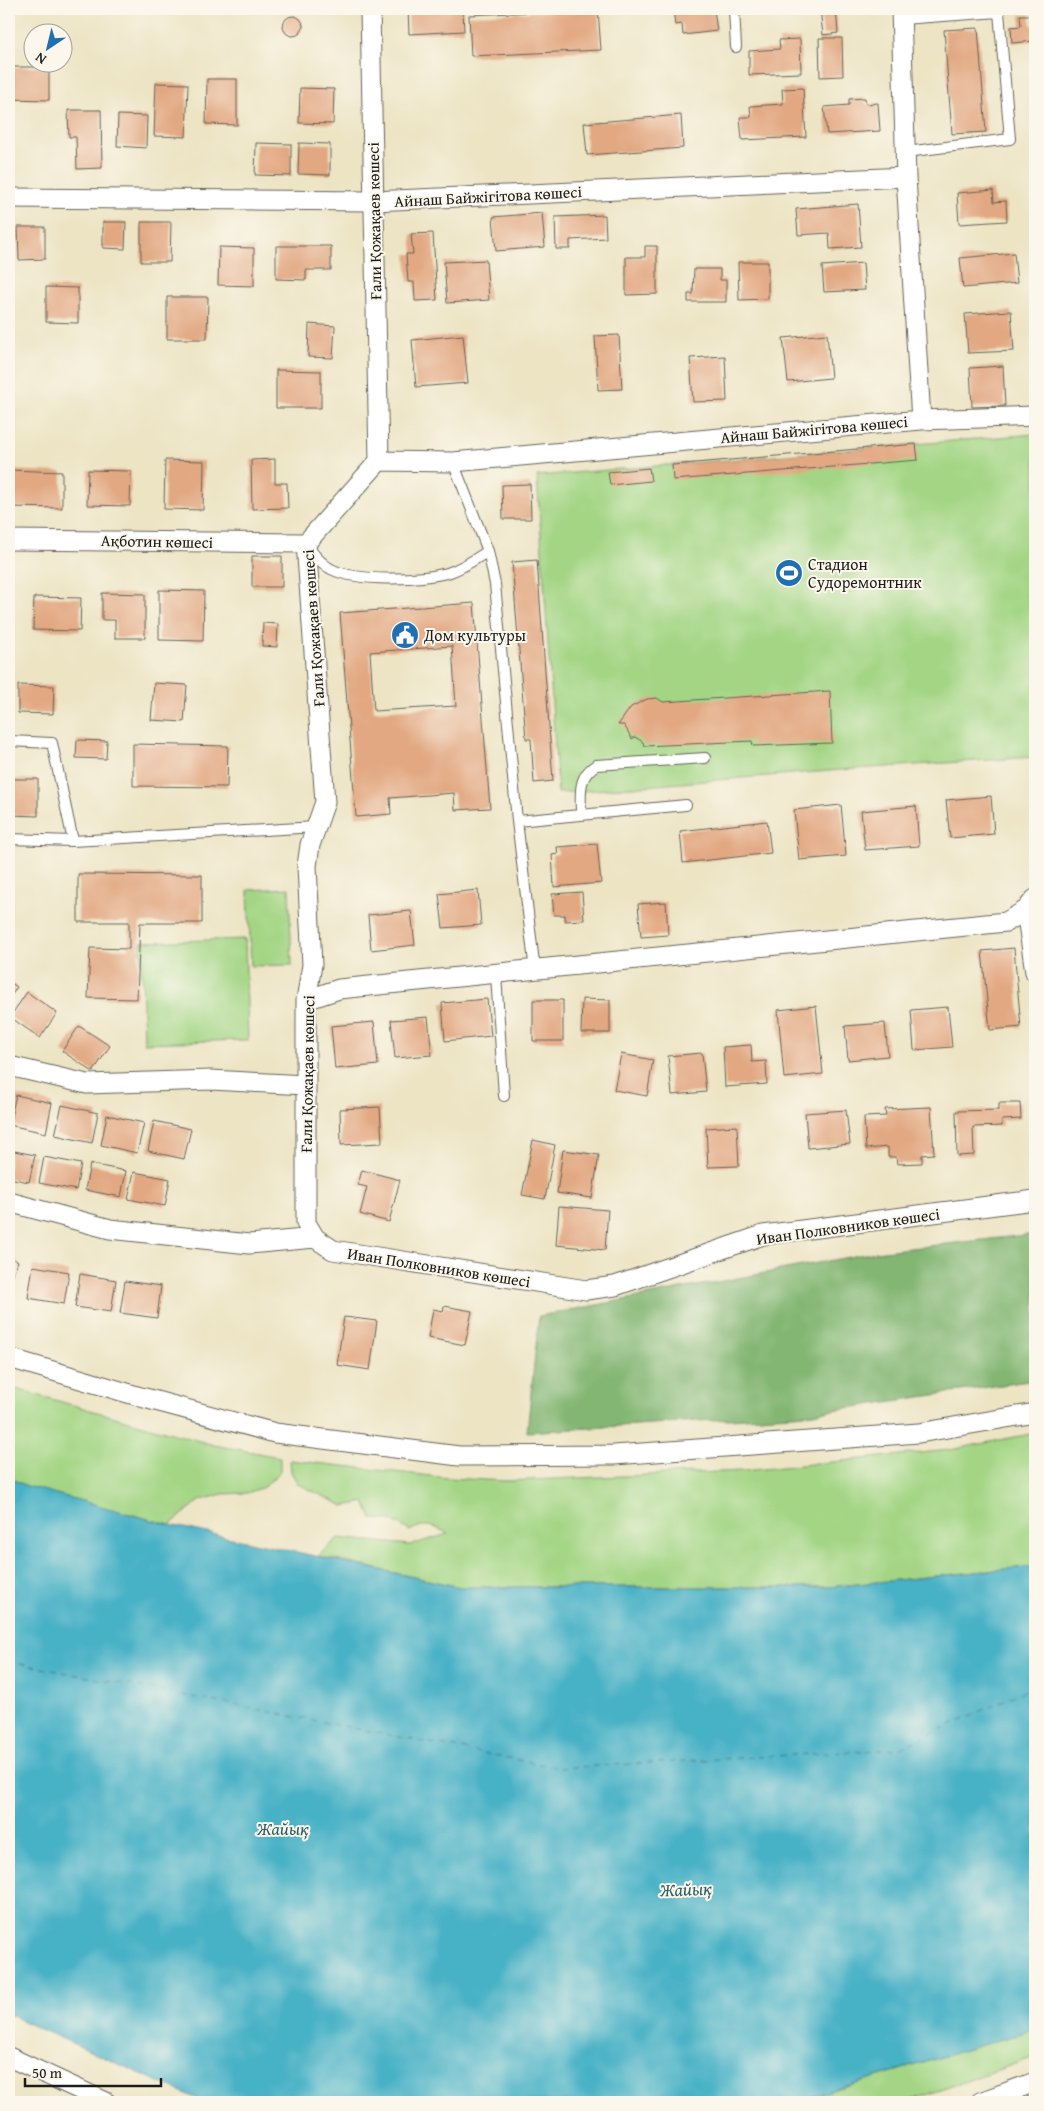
<svg xmlns="http://www.w3.org/2000/svg" width="1044" height="2111" font-family="'Gentium Book Plus',serif">
  <rect width="100%" height="100%" fill="#fbf7ec"/>
  <filter id="ink" filterUnits="userSpaceOnUse"><feTurbulence type="fractalNoise" baseFrequency=".02" numOctaves="2"/><feDisplacementMap in="SourceGraphic" scale="10" xChannelSelector="R" yChannelSelector="G"/><feConvolveMatrix kernelMatrix="1 2 1 2 8 2 1 2 1" color-interpolation-filters="sRGB"/></filter>
  <filter id="wash" filterUnits="userSpaceOnUse"><feTurbulence type="fractalNoise" baseFrequency=".0096" numOctaves="4" result="noise"/><feDisplacementMap in="SourceGraphic" scale="20" xChannelSelector="R" yChannelSelector="G"/><feGaussianBlur stdDeviation="1.12" result="paint"/><feColorMatrix in="noise" values="0 0 0 0 0 0 0 0 0 0 0 0 0 0 0 0 0 1.4 0 .05"/><feComposite in="paint" operator="in"/></filter>
  <g filter="url(#wash)">
    <rect width="100%" height="100%" fill="#ede4c4"/>
    <!-- green -->
    <path fill="#a3d584" stroke="#607850" d="M1035,434V757L841,770L558,793L537,476Z
      M289,888L292,965L251,966L248,890Z
      M245,939L248,1040L144,1043L141,942Z
      M9,1387L214,1445L280,1457V1472L264,1487L247,1493L222,1494L199,1501L170,1525L27,1486L9,1478Z
      M1035,1433V1566L829,1587H460L318,1556L338,1538L410,1545L448,1534C434,1526 425,1522 410,1531L391,1520L372,1519L365,1502L344,1506L298,1484L291,1472L290,1460L448,1478L505,1481L743,1471L950,1450Z
      M1035,2029V2057L906,2102H793Z"/>
    <!-- forest -->
    <path fill="#82b672" stroke="#4f6947" d="M1035,1234V1380L806,1414L527,1432L539,1316L875,1252Z"/>
    <!-- water -->
    <path fill="#47b1c6" stroke="#326671" d="M9,1478L27,1486L170,1525L460,1587H828L1035,1566V2029L793,2102H204L9,2015Z"/>
    <g fill="none" stroke-linecap="round" stroke-linejoin="round">
      <!-- ferry -->
      <path stroke="#2f5f68" stroke-width="1" stroke-dasharray="6 5" stroke-linecap="butt" d="M9,1660L16,1663L560,1768L898,1749L1035,1686"/>
    </g>
    <g id="blocks">
      <!-- building -->
      <path fill="#e2a882" fill-rule="evenodd" d="M408,9H463L464,31L409,34Z
        M598,9L601,50L471,56L469,15Z
        M680,9H714L717,31L683,35L682,24L675,25L673,10Z
        M820,9H836L838,33L823,35Z
        M1020,15H1030L1031,25H1035V41L1012,43L1011,27L1021,26Z
        M283 26a10 10 0 1 1 20 0a10 10 0 1 1-20 0Z
        M978,28L986,132L952,134L944,30Z
        M819,38H842L843,76L820,77Z
        M800,39L801,73L749,75V51L780,49L779,40Z
        M9,67H49V100L9,99Z
        M207,79H237V125L206,124Z
        M156,83L188,84L186,137L154,136Z
        M300,88L334,89L333,124L299,123Z
        M803,88L806,137L742,140L740,117H751L750,106L783,104L782,89Z
        M865,98L866,104L878,103L880,131L827,134L824,107L849,105V99Z
        M68,110H101L102,168L77,169L76,137H69Z
        M118,115L147,116L146,148L117,146Z
        M681,115L683,148L587,155L584,123Z
        M256,143L291,144V176L255,175Z
        M299,143L330,144V175L298,174Z
        M993,190L994,202L1006,201L1007,221L959,224L957,193Z
        M858,204L861,247L830,249L829,233L798,235L796,209Z
        M542,213L545,247L496,251L493,217Z
        M605,215L606,238L570,240V249H556L555,217Z
        M103,222H126L125,249L103,248Z
        M141,222H171L170,262H141Z
        M18,227H45V259L19,260Z
        M433,233L437,300L415,301L414,282H408L406,254H413L411,234Z
        M276,246H331V270H306V280L276,279Z
        M645,246H657V294L626,295V257H645Z
        M219,247L254,248V286L218,285Z
        M1014,253L1017,283L963,288L960,258Z
        M486,260L489,300L447,303L444,262Z
        M738,262H768V299L739,300Z
        M863,263L865,290L824,292L822,266Z
        M694,269H720V280H726V302H688V294H693Z
        M46,287L78,288V323L46,322Z
        M167,297H208L207,339H167Z
        M1011,311L1014,351L968,353L965,314Z
        M309,324L335,326L333,358L308,357Z
        M827,334L831,378L788,382L783,338Z
        M463,335L468,383L416,387L412,340Z
        M619,335L622,389L598,390L595,336Z
        M725,356L727,401L693,402L690,358Z
        M1003,366L1005,406L972,407L970,368Z
        M276,370L321,371V408H276Z
        M916,444L918,460L673,480L672,465Z
        M275,459V483H287L288,508L252,509L251,460Z
        M165,460L204,461L203,510L164,509Z
        M649,468L651,481L610,485L608,472Z
        M9,470L62,472V508L9,507Z
        M88,470L131,471L130,506L87,505Z
        M530,484L531,519H503L502,485Z
        M252,556H282V587H252Z
        M537,560L553,781L534,783L531,739H526L512,562Z
        M159,590L204,591L203,641L159,640Z
        M102,593L145,594V638H115V620H102Z
        M34,597L81,598L80,631L33,630Z
        M474,603L490,808L455,810L454,793L390,798L391,814L356,817L340,613ZM452,646L456,706L374,711L370,652Z
        M263,623L278,624L277,647L262,646Z
        M154,683L187,685L184,722L151,720Z
        M18,685L54,686L53,714L18,713Z
        M830,691L832,743L753,746L752,741L644,746L643,742L635,737L632,739L624,725H618L631,707L647,699L657,698L663,702Z
        M77,740L107,741L106,759L76,758Z
        M133,744L228,746L227,787L133,786Z
        M9,779H38V816L9,815Z
        M991,796L994,834L950,838L946,800Z
        M841,805L846,856L799,860L794,810Z
        M916,806L919,846L865,850L861,811Z
        M767,821L771,853L683,863L680,831Z
        M597,844L601,883L554,887L552,855L558,854L557,847Z
        M78,874L202,875V923H140L137,999L88,998L90,948L129,949V922H78Z
        M478,890L481,925L443,928L439,894Z
        M582,892L584,920L565,921V915H554L552,894Z
        M666,902L668,935L641,937L638,904Z
        M411,911L415,945L371,950L368,915Z
        M1014,948L1021,1027L990,1030L982,951Z
        M9,981L17,987L9,999Z
        M27,992L57,1013L40,1038L10,1017Z
        M487,999L491,1036L445,1041L442,1003Z
        M582,999L610,1000V1033H581Z
        M533,1000H563V1041H533Z
        M816,1006L823,1074L784,1078L778,1010Z
        M948,1007L952,1047L914,1050L911,1010Z
        M428,1017L432,1055L395,1058L391,1020Z
        M374,1022L378,1065L335,1069L331,1026Z
        M885,1023L888,1056L848,1060L845,1026Z
        M79,1026L110,1046L93,1072L62,1051Z
        M751,1045L752,1062L766,1061L767,1084L725,1087L723,1047Z
        M702,1053L706,1092L672,1095L668,1056Z
        M621,1054L653,1060L647,1096L614,1090Z
        M16,1095L52,1103L46,1133L9,1125Z
        M999,1103H1020L1021,1119L1002,1120V1126L973,1127L974,1155L957,1156L956,1111L999,1110Z
        M62,1105L98,1113L92,1143L55,1135Z
        M380,1107L382,1143L341,1145L340,1109Z
        M931,1107L934,1154L922,1155V1163L897,1164L896,1157H888V1147L866,1149L864,1117L886,1116L885,1109Z
        M846,1110L850,1144L808,1148L805,1113Z
        M107,1115L144,1123L137,1153L101,1145Z
        M154,1121L191,1129L184,1159L148,1151Z
        M737,1126L739,1166L708,1167L706,1128Z
        M533,1140L555,1145L545,1199L522,1195Z
        M9,1150L35,1155L29,1182L9,1178Z
        M563,1150L599,1155L592,1198L557,1193Z
        M44,1157L81,1164L76,1190L39,1183Z
        M90,1164L126,1171L121,1197L85,1190Z
        M362,1170L400,1180L389,1222L360,1214L367,1187L358,1185Z
        M134,1172L170,1179L165,1206L128,1199Z
        M559,1206L608,1210L605,1250L556,1245Z
        M9,1257L18,1261L9,1285Z
        M33,1266L69,1272L64,1304L28,1298Z
        M80,1274L116,1280L111,1312L75,1307Z
        M125,1281L161,1286L157,1318L120,1313Z
        M444,1306L472,1311L465,1345L428,1338L433,1309L443,1311Z
        M344,1317L377,1321L370,1370L337,1365Z"/>
    </g>
  </g>
  <g filter="url(#ink)">
    <use href="#blocks" fill-opacity="0" stroke="#656257" stroke-width="1"/>
    <g fill="none" stroke-linecap="round" stroke-linejoin="round">
      <!-- lane casing -->
      <g stroke="#656257" stroke-width="12">
        <path id="lane" d="M734,9L736,47
          M902,19L999,12L1010,139L906,152
          M453,462L488,551L495,584L517,821L535,971
          M309,548C315,556 322,564 331,569C357,582 419,580 447,573C461,569 476,559 488,551
          M9,741L52,743L73,841
          M581,814C581,794 577,777 596,765L705,758
          M517,821L686,805
          M9,839L73,841L316,827
          M496,975L504,1096"/>
      </g>
      <!-- street casing -->
      <g stroke="#656257" stroke-width="21">
        <path id="street" d="M370,9L379,461L306,543L325,802L310,845L307,866L312,965L306,1000V1223L315,1238L333,1250L586,1290L615,1286L763,1235L1035,1200
          M901,9L906,177L921,420
          M9,198L373,201L906,177
          M379,461L453,462L921,420L1035,416
          M9,540L306,543
          M1026,910L1035,972
          M306,1000L339,989L1006,922L1026,910L1035,899
          M9,1066L87,1084L211,1080L306,1085
          M9,1202L110,1229L249,1244L315,1238
          M9,1358L141,1397L275,1433L459,1456L614,1455L919,1433L1035,1413
          M9,2057L106,2102
          M980,2102L1035,2082"/>
      </g>
      <!-- lane -->
      <use href="#lane" stroke="#fff" stroke-width="10"/>
      <!-- street -->
      <use href="#street" stroke="#fff" stroke-width="19"/>
    </g>
  </g>
  <!-- icons -->
  <defs>
    <g id="stadium-disc" transform="scale(1.4375)"><circle r="9.5" fill="#1f6fb2" stroke="#fbf7ec"/><path d="M0-5a6.5 5 0 1 0 0 10a6.5 5 0 1 0 0-10ZM-3.5-1.8h7v3.6h-7Z" fill="#fff"/></g>
    <g id="civic-disc" transform="scale(1.4375)"><circle r="9.5" fill="#1f6fb2" stroke="#fbf7ec"/><path d="M-.6-6.5H3V-4.5H.6V-3L4-1V1h2V6H-6V1h2V-1L-.6-3ZM-1.2 2.5V6h2.4V2.5Z" fill="#fff"/></g>
  </defs>
  <g fill-rule="evenodd">
    <use href="#stadium-disc" x="789" y="573"/>
    <use href="#civic-disc" x="405" y="635"/>
  </g>
  <g text-anchor="middle" dominant-baseline="central" stroke-width="4" stroke-linejoin="round" paint-order="stroke">
    <!-- street labels -->
    <g font-size="16" fill="#1c1c1c" stroke="#fbf7ec">
      <text transform="translate(488 196) rotate(-3)">Айнаш Байжігітова көшесі</text>
      <text transform="translate(374 221) rotate(-91)">Ғали Қожақаев көшесі</text>
      <text transform="translate(814 429) rotate(-5)">Айнаш Байжігітова көшесі</text>
      <text transform="translate(157 541) rotate(1)">Ақботин көшесі</text>
      <text transform="translate(313 628) rotate(-94)">Ғали Қожақаев көшесі</text>
      <text transform="translate(307 1074) rotate(-89)">Ғали Қожақаев көшесі</text>
      <text transform="translate(848 1226) rotate(-8)">Иван Полковников көшесі</text>
      <text transform="translate(439 1267) rotate(9)">Иван Полковников көшесі</text>
    </g>
    <!-- poi labels -->
    <g font-size="16" fill="#1c1c1c" stroke="#fbf7ec" text-anchor="start">
      <text x="808" y="564">Стадион<tspan x="808" dy="18">Судоремонтник</tspan></text>
      <text x="424" y="635">Дом культуры</text>
    </g>
    <!-- water labels -->
    <g font-size="18" font-style="italic" fill="#2f5f68" stroke="#fbf7ec">
      <text x="283" y="1828">Жайық</text>
      <text transform="translate(686 1889) rotate(-2)">Жайық</text>
    </g>
  </g>
  <!-- margin -->
  <rect width="1044" height="2111" fill="none" stroke="#fbf7ec" stroke-width="30"/>
  <!-- north arrow -->
  <g transform="translate(48 48) rotate(215)"><circle r="24" fill="#fbf7ec" stroke="#a29f99"/>
  <path d="M0-4L9 19L0 12L-9 19Z" fill="#1f6fb2"/>
  <text y="-8" font-size="14" font-weight="bold" text-anchor="middle" fill="#1c1c1c">N</text>
  </g>
  <!-- scale -->
  <path d="M25 2078v8h136v-8" fill="none" stroke="#1c1c1c" stroke-width="2.5"/>
  <text x="32" y="2078" font-size="15" fill="#1c1c1c" stroke="#fbf7ec" stroke-width="4" paint-order="stroke">50 m</text>
</svg>
